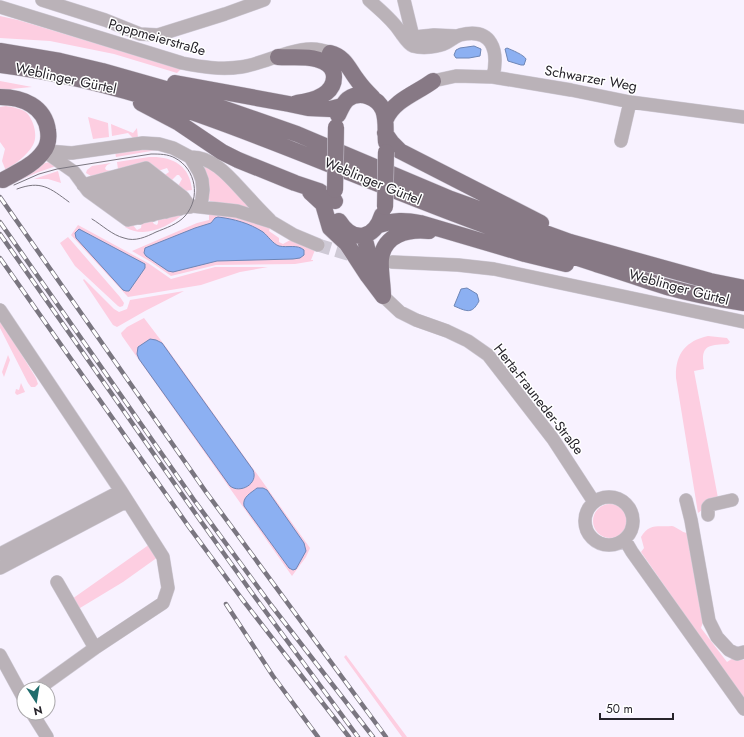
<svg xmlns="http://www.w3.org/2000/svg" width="744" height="737" font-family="Jost,sans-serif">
  <rect width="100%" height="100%" fill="#f8f2ff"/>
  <!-- green -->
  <path fill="#fdcee1" d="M0,16L18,20L181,69L177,73L114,54L50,41L0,38Z
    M0,81L32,87L0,90Z
    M6,106C13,107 22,109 27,113C34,121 38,136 33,145C27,156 15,163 6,171L2,161L5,149L0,142V107Z
    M88,117L108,123L109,137L93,139Z
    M111,124L133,133L137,128L138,138L134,139L128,133L112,136Z
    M136,149L157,150L116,157L115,152Z
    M149,157C172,156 190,165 192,190L184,191L177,188L182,179L179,175H177L169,183L162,177L169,172L167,168L155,172L143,162L118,169L117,162Z
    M200,161L206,163L258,212L210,203Z
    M50,162L56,166L36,173L7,186L45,163Z
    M111,163L107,165L105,168L106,170L112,171L91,176L86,173L87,170L92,166Z
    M58,171L61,183L48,179H34Z
    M209,212H224L270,228L269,231L279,238V242L283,244L292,239L315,250L311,260H313V261L295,264L216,265L171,276L151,262L132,251L197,223L209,220Z
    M184,213C169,227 144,239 125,227L127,223L132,224L137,230L141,228L142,222L152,221L154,224L157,225L158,223V218Z
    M78,225L148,263L171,279L215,267H268L240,272L201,285L128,297L71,235Z
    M68,237L120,297L124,303L123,306L120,307L118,306L75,266L60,243Z
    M84,279L114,309L119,312L127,309L130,300L184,291L145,311L117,327L113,325L83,280Z
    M144,318L166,347L310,548L306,557L292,576L122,336L121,333L127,327Z
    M0,319L36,378L38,384L35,387H31L28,383L0,328Z
    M708,336L727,338L730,342L728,344C708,345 700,345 704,369L694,371L718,498L698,513L676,378C675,355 685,341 708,336Z
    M8,355L10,360L4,377L2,372Z
    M21,383L25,392L17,395L15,393L16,389L19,390Z
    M593 521a17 17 0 1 1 34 0a17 17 0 1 1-34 0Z
    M672,526C677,527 681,532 687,533L703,622L701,628L727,662L733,658L744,660V700L641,552L644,548L641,537C649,523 657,527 672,526Z
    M150,544L158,557L123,582L80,608H77L72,599Z
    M346,655L407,737H402L344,657Z"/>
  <!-- water -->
  <path fill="#8cb0f2" stroke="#6e86b6" d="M474,46L481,49L480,56L469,58H456L454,55L456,50L460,48Z
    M507,48C512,50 524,55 526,59L524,65H521L508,61L505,49Z
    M218,217C234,219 249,223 263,232C268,236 273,244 279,246C288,248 297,244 304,250V255L300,258L293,259L217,261L173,272L168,271L146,256L144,253L145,248L195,228L211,223L215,218Z
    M79,229L145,264V268L129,291H126L123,290L76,238L75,233Z
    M467,288L477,294L479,301C472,315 466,311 454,306L461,289Z
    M150,339L156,340L162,343L253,470C259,484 240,494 230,486L139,359L137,354L138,347Z
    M257,488H263L267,490L304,543L306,551L296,569L293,570L289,568L244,506C242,497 251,493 257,488Z"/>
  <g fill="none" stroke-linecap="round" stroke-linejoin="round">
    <!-- minor-tunnel -->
    <path stroke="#cec9d5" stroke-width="13" stroke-dasharray="13 6" stroke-linecap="butt" d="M318,245L361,258"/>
    <!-- minor casing -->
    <g stroke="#d2cdd9" stroke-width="14">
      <path id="minor" d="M42,0L105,20L140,34L158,35L225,14L264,0
        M369,0C380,10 393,20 401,33C404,37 408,44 413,46C423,49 438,47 446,43C451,40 455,37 460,35C492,27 499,50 493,77
        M404,0L413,37
        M0,7L182,63C202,67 221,70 241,67C270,63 302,40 330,53
        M405,38L434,35L456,36
        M433,81L456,76L493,77L571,90L630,102L744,117
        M621,141L630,102
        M44,151L74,172L88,191L128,220L192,206L237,211L272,222L294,235L318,245
        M47,151L72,153L143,143L159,144L173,148L190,157L199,172L202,180L203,190L201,207
        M190,157C216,156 234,183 250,199C256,206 263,213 270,220
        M134,172L180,209
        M122,175L166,212
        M109,178L153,215
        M95,182L140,218
        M83,185L146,168L183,197L190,207
        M392,262L458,265L494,269L744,322
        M383,296L400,312L416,320L447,331L468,341L488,355L553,439L594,502
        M0,310L121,491L0,554
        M585 521a24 24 0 1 1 48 0a24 24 0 1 1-48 0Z
        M686,500L691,520L709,621L717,637L729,650L737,654L744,652
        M708,515V507L710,505L732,500
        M625,540L632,552L744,709
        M0,568L127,501
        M57,582L95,648
        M0,655L24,699
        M38,689L95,648L163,603L168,588L163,557L121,491
        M32,713L47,737"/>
    </g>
    <!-- major casing -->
    <g stroke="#d2cdd9" stroke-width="17">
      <path id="major" d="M0,51L60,61L102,71L176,92L297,134L451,199L570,242L710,281L744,288
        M330,53C346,57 349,70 358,81C362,87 368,93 373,98
        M278,57C293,58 311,55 324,62C330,65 334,70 334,77C334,96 311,101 297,103
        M0,65C118,80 221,121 331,165C418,200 506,235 596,264C620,271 643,280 667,287C692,294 718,299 744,303
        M175,83L289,104L308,108L330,109L342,106
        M0,97C22,97 45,106 48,131C49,138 48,146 43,152C34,165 17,172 3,180
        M141,103L179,123L222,152L238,160L295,183L319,191L335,201
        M338,115C341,109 343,103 348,99C361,90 378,98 383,110C387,120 385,131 386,142
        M386,119C394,100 417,93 433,81
        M385,133L392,143L400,151L541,223
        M310,192L323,204L330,228L347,244L368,276L383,296
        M339,221C353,243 374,240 382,215
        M379,225C395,220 404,220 420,223L525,254L566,264
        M364,236L375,279
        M383,296C383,284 380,271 381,259C384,234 408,229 429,231"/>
    </g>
    <!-- minor -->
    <use href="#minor" stroke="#bab2b8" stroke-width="13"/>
    <!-- major -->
    <use href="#major" stroke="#877985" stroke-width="16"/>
    <!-- tram -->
    <path stroke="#7a7680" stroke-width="1" d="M14,185L39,174L57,169L151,154C159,154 168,154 175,158C196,169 201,198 185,216C178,224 166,228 156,232C146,237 135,242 124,238C112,235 102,225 92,219
      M17,189C41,180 50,188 69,202"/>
    <!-- rail casing -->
    <g stroke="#7a7680" stroke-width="4.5">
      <path id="rail" d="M0,197L206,492L386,737
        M0,222L194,500L271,605L373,737
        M0,234L200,520L252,593L358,737
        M0,258L189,527L242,599L349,737
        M226,604L273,676L318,737"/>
    </g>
    <!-- rail -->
    <use href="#rail" stroke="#fff" stroke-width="3" stroke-dasharray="9" stroke-linecap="butt"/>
    <!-- major-bridge casing -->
    <g stroke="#d2cdd9" stroke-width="17" stroke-linecap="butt">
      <path id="major-bridge" d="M335,190L336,127
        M385,207L386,152"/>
    </g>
    <!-- major-bridge -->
    <use href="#major-bridge" stroke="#877985" stroke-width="16"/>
  </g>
  <g text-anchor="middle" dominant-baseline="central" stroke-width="3" stroke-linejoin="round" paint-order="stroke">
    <!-- street labels -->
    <g font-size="14" fill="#27242b" stroke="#fff">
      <text transform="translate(157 37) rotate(16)">Poppmeierstraße</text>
      <text transform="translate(66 78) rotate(12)">Weblinger Gürtel</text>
      <text transform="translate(591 78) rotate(10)">Schwarzer Weg</text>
      <text transform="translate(373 181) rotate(22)">Weblinger Gürtel</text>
      <text transform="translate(679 287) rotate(15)">Weblinger Gürtel</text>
      <text transform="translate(539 399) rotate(52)">Herta-Frauneder-Straße</text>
    </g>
  </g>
  <!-- north arrow -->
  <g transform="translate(36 701) rotate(168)"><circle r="19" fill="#ffffff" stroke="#a9a7aa"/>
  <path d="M0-3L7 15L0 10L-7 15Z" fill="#216d6d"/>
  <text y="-6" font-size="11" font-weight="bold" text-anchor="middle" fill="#27242b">N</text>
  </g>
  <!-- scale -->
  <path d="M600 713v6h73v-6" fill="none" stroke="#27242b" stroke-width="2"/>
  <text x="606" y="713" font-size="12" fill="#27242b" stroke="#ffffff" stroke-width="3" paint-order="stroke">50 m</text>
</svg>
